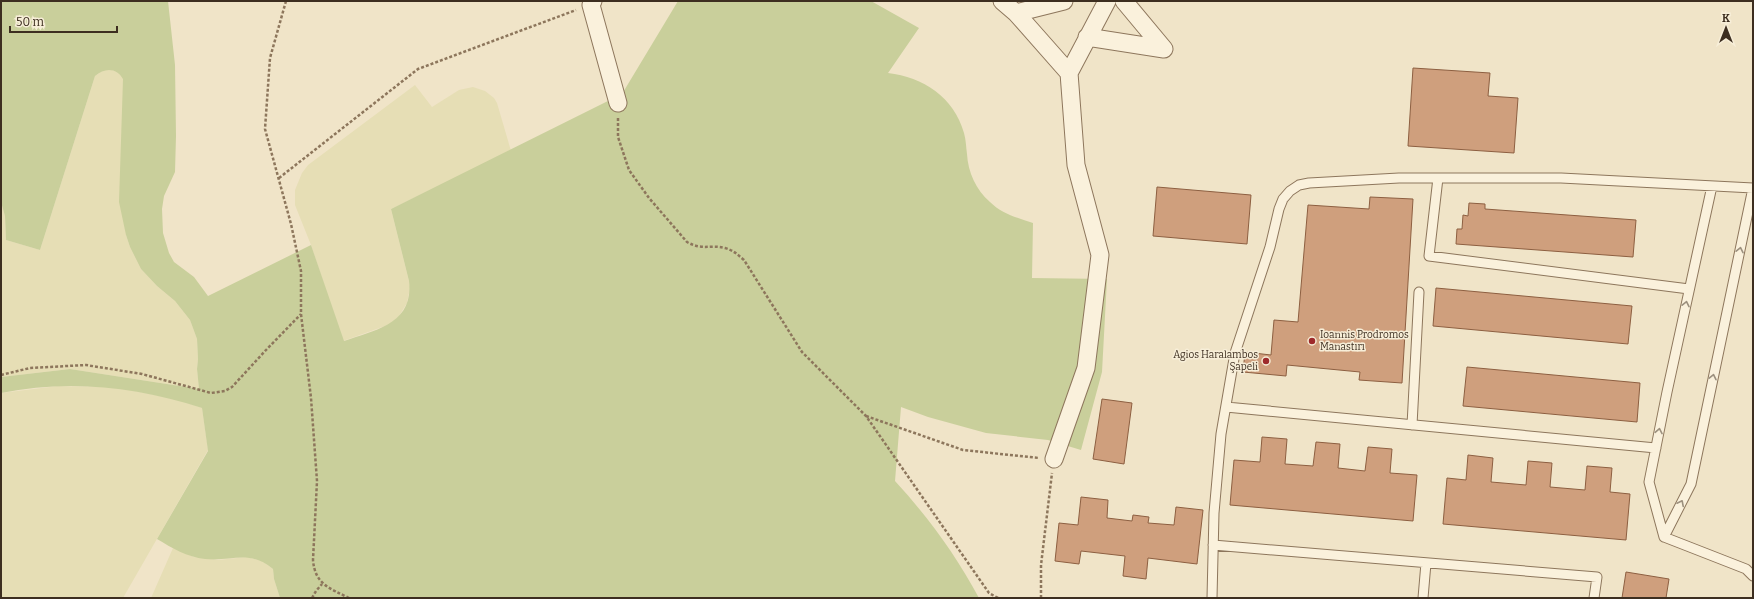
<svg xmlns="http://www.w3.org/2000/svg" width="1754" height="599" font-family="Bitter,serif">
  <rect width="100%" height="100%" fill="#f0e4c8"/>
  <!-- farmland -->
  <path fill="#e6deb5" d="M109,69L118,72L124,79L126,235L130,247L141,269L157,286L175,301L190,320L197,339L198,359L197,369L199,389L70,369L1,377V202L5,216L6,240L40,250L95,76L103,70Z
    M415,85L432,107L459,90L473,87L485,91L494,98L497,103L511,151L391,209L409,281L410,288L407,303L399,316L393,322L385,326L343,341L311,245L295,205V190L302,173L308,165Z
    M58,386L107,387L131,390L179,400L202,408L208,450L123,598H1V393Z
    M173,548L194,557L218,560L247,557L262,561L273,569L274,579L280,598H151Z"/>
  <!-- green -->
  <path fill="#c9cf9b" d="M1,1H168L175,65L176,136L175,172L164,196L162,209L163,233L169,253L174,262L194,277L208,296L311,245L344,341C375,330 414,324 409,281L391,209L622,94L678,1H871L919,28L888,73C923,77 954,97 964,133C966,140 966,147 967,154C968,172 976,190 990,202C1002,214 1018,218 1033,223L1032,278L1107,279L1102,372L1081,450L1048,440L986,433L928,417L901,407L895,481C928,517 956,555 979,598H280L274,579L273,569C249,549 232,562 205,559C187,557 172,548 157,539L208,451L202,408C137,387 69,379 1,393V377L70,369L199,389L197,369L198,359L197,339L190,320L175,301L157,286L141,269L130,247L126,235L119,202L123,79C117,68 105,67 95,76L40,250L6,240L5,216L1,202Z"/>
  <!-- building -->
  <path fill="#cf9f7d" stroke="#8d5f41" d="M1413,68L1490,73L1488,96L1518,98L1514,153L1408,146Z
    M1157,187L1251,195L1247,244L1153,236Z
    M1370,197L1413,199L1402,383L1359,380L1360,372L1287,365L1286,376L1243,372L1245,352L1271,355L1274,320L1298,322L1308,205L1369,209Z
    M1469,203L1485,204V209L1636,220L1633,257L1456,244L1457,229H1462L1463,215L1468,216Z
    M1436,288L1632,306L1628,344L1433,326Z
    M1467,367L1640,383L1637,422L1463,406Z
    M1102,399L1132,403L1124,464L1093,459Z
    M1262,437L1287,439L1285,464L1313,466L1316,442L1340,444L1338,468L1365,471L1368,447L1392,449L1390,473L1417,475L1413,521L1230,505L1234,460L1260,462Z
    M1468,455L1493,458L1491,482L1526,485L1528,461L1552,463L1550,487L1585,490L1587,466L1612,468L1610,492L1630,494L1626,540L1443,524L1447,478L1466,480Z
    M1081,497L1108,500L1107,518L1132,521L1133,515L1149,517L1148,523L1174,525L1176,507L1203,510L1197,564L1148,558L1146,579L1123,576L1125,556L1081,551L1079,564L1055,561L1059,523L1078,525Z
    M1626,572L1669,579L1666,598H1622Z"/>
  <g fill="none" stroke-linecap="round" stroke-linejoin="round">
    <!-- lane casing -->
    <g stroke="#8d765c" stroke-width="11">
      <path id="lane" d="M1438,178L1429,256L1689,289
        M1226,407L1656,448
        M1412,425L1419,292
        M1664,537L1691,484L1753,188
        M1664,537L1649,482L1667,392L1712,186
        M1664,537L1746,569L1753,576
        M1213,545L1597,577L1594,598
        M1212,598L1214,513L1221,434L1235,353L1270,247L1279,209L1283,199L1290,191L1299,185L1309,183L1399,178H1561L1753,188
        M1423,598L1426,563"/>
    </g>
    <!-- street casing -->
    <g stroke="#8d765c" stroke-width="19">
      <path id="street" d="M593,1L591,5L618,103
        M1002,1L1016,13L1069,73L1076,165L1100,255L1086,368L1054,459
        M1016,13L1064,1
        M1087,37L1164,49L1124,1
        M1069,73L1107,1"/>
    </g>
    <!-- path -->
    <path stroke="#8d765c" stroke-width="2.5" stroke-dasharray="3 2" stroke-linecap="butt" d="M286,1L270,58L265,129L291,224L301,271V314L311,398L317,481L313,560C315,584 329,588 349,598
      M618,118V137L629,170L649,198L687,242C703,251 710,244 725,248C733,250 738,255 744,260L802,352L866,416L989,593L998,598
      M279,178L418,69L576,10
      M1,375L30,368L86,365L142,374L211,393L225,391L232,387L266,350L301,314
      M866,416L963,450L1039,458
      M312,598L316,591L322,584
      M1041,598V565L1052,473"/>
    <!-- lane -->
    <use href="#lane" stroke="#faf1dc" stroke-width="9"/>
    <!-- street -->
    <use href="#street" stroke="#faf1dc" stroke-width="17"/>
  </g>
  <!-- one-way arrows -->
  <defs><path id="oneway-chevron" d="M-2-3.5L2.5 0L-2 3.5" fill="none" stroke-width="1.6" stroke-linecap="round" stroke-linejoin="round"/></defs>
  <g stroke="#9c907e">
    <use href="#oneway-chevron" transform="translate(1740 250) rotate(-78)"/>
    <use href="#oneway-chevron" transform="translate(1686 304) rotate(-78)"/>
    <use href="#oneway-chevron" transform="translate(1713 377) rotate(-78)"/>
    <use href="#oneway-chevron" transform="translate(1659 431) rotate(-79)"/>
    <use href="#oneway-chevron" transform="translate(1681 503) rotate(-63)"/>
  </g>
  <!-- markers -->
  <g fill="#9e2a2b" stroke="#f7eed8" stroke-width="1.5">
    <circle cx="1312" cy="341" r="4"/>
    <circle cx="1266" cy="361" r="4"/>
  </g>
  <g text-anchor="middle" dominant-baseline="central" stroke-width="3" stroke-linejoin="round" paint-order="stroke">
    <!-- poi labels -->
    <g font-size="10" fill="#3d2e20" stroke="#f7eed8" text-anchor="start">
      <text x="1320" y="335">Ioannis Prodromos<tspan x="1320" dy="12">Manastırı</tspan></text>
      <text x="1258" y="355" text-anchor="end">Agios Haralambos<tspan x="1258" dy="12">Şapeli</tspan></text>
    </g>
  </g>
  <!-- border -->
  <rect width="1754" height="599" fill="none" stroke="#3d2e20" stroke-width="4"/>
  <!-- north arrow -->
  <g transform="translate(1726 28)" stroke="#f7eed8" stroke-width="3" paint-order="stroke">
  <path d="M0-3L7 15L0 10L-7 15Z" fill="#3d2e20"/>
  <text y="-6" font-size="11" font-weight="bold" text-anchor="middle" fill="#3d2e20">K</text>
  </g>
  <!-- scale -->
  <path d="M10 26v6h107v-6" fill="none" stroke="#3d2e20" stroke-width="2"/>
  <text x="16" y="26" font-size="12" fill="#3d2e20" stroke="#f7eed8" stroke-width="3" paint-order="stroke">50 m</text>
</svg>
